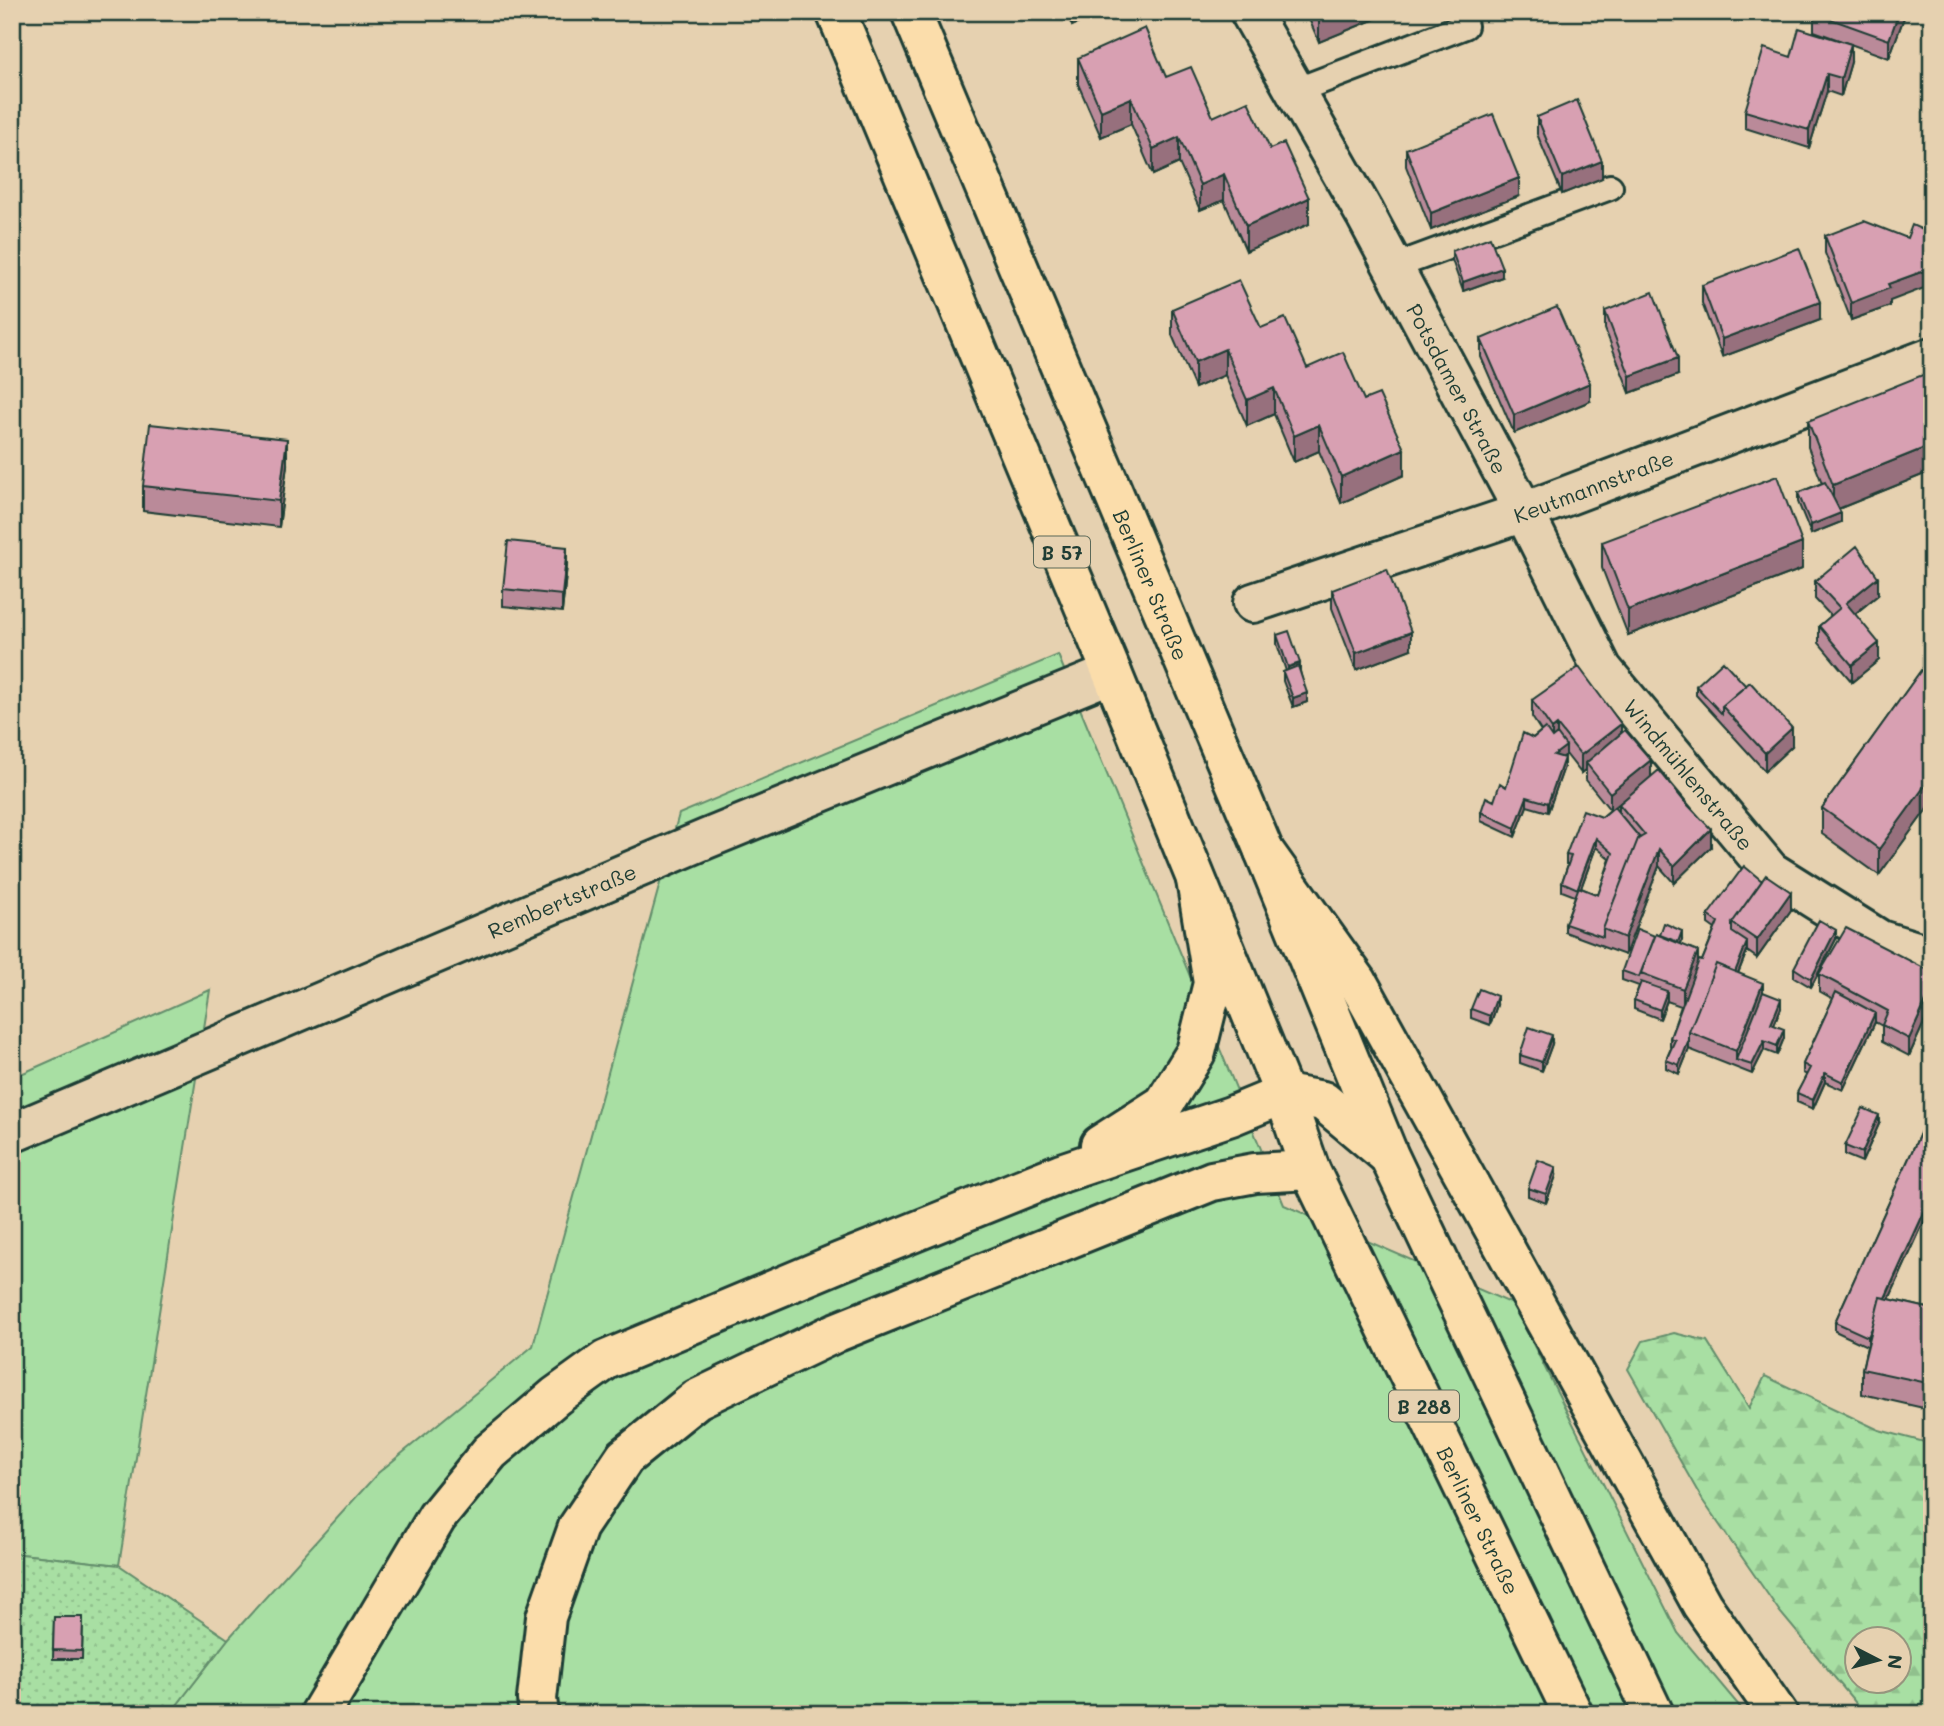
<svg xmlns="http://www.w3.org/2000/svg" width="1944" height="1726" font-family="Mali,sans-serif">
  <defs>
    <pattern id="forest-firs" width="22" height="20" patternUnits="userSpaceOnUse" patternTransform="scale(1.75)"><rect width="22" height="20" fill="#a8dfa3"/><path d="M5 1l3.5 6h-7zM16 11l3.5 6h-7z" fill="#90c08d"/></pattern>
    <pattern id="park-dots" width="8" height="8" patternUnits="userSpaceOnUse" patternTransform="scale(1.75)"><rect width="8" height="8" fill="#a8dfa3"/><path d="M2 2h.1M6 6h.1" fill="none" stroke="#90c08d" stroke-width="1.8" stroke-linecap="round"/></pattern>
  </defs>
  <rect width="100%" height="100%" fill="#e6d1b0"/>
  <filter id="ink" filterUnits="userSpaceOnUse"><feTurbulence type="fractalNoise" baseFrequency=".0143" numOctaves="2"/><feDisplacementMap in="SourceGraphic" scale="14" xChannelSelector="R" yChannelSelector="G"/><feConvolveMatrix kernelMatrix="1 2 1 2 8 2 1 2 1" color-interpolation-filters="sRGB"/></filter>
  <g filter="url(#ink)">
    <!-- grass -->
    <path fill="#a8dfa3" stroke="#648e6c" stroke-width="2" d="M1058,655L1284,1205L1513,1304L1678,1633L1746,1714H170L228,1639L378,1473L533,1346L679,814Z
      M210,990L119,1565L12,1553V1078Z"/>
    <!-- forest -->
    <path fill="url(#forest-firs)" stroke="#648e6c" stroke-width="2" fill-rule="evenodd" d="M1674,1333L1707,1341L1749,1408L1765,1376L1879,1430L1932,1444V1714H1865L1780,1612L1703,1501L1628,1369L1643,1341ZM1856,1638H1898V1680H1856Z"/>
    <!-- park -->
    <path fill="url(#park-dots)" stroke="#648e6c" stroke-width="2" d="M12,1553L119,1565L228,1639L170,1714H12Z"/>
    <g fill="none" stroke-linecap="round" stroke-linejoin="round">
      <!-- service casing -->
      <g stroke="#1f3d34" stroke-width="30">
        <path id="service" d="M1295,91L1465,26
          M1393,267L1610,187"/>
      </g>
      <!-- minor casing -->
      <g stroke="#1f3d34" stroke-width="44">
        <g id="minor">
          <path id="s1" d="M1250,12L1365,214L1524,512L1602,669L1770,871L1880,940L1932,956"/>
          <path id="s2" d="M1253,603L1524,512L1932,357"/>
          <path id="s3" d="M12,1133L706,839L1112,673"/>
        </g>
      </g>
      <!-- primary casing -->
      <g stroke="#1f3d34" stroke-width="44">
        <g id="primary">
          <path id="s4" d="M836,12L1112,673L1284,1094L1310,1170L1573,1714"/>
          <path id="s5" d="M911,12L1264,851L1389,1156L1654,1714"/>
          <path d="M1284,1094L1323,1101L1385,1153"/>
        </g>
      </g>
      <!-- motorway casing -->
      <g stroke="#1f3d34" stroke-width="44">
        <path id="motorway" d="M1264,851L1357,981L1702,1605L1778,1714
          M1100,1145L1164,1104L1196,1052L1213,983L1196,880
          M320,1714L437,1517L490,1452L556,1396L606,1360L840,1262L1061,1173L1231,1116L1284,1094
          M539,1714L537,1699L546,1617L578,1527L625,1457L697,1399L837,1332L1212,1181L1255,1173L1310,1170"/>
      </g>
      <!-- service -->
      <use href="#service" stroke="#e6d1b0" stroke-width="24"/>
      <!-- minor -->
      <use href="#minor" stroke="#e6d1b0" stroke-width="38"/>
      <!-- primary -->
      <use href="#primary" stroke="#fbddab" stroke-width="38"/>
      <!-- motorway -->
      <use href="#motorway" stroke="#fbddab" stroke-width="38"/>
    </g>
    <!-- wall -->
    <path fill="#ba8a99" stroke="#1f3d34" stroke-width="2" fill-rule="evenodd" d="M1066,12H1103L1072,26Z
      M1306,12H1392L1319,42Z
      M1814,12H1906L1889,58L1814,31Z
      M1791,57L1851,62L1841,96L1827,91L1809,148L1745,128V111Z
      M1078,58L1166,77L1213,117L1270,149L1309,224L1246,251L1224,200L1200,210L1179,163L1153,175L1131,124L1101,137L1078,84Z
      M1537,117L1602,178L1562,194L1537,134Z
      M1406,149L1519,196L1431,230L1406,166Z
      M1825,236L1890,301V306L1851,320L1825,253Z
      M1452,251L1502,277L1463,291L1452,260Z
      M1702,285L1820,320L1722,357L1702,303Z
      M1172,309L1261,328L1307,368L1364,400L1404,475L1341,503L1319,451L1294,462L1274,414L1247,426L1225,375L1195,388L1172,335Z
      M1605,311L1678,375L1630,393L1605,329Z
      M1481,339L1590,401L1514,433L1481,357Z
      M1932,392V471L1838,509L1841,522L1811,534L1798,502V493L1822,483L1808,447V421Z
      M287,465L279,527L143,511V486Z
      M1602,542L1802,569L1628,635L1602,568Z
      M567,565L562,612L503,606V589Z
      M1815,581L1878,595L1855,614L1879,660L1852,682L1819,643V626L1831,616L1815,599Z
      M1332,590L1411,649L1356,670L1332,608Z
      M1277,635L1300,671L1307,702L1293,707L1283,681V672L1286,671L1277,644Z
      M1932,655V802L1879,875L1822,834V808Z
      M1696,686L1792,746L1765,771L1696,695Z
      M1532,700L1621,734L1651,777L1711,847L1674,883L1659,866L1625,955L1603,947V946L1565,932V924L1575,896L1562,891V882L1568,864H1566V855L1602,817L1610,810L1586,780V769L1581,773L1566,754L1562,758L1564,767L1548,812L1527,806L1515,837L1481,821V812L1494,801L1506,787L1533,738L1541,731L1532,717ZM1619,804V812L1615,807ZM1596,847L1610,859L1598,895L1581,888Z
      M1791,910L1757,958L1747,951L1738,973L1763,992L1781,1008L1774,1025L1784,1038L1777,1055L1764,1050L1752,1074L1689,1049L1679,1074L1666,1068V1060L1671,1048L1670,1047V1038L1681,1006L1667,1001L1660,1019L1634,1009V1000L1639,986L1622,980V971L1655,936L1682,940L1681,944L1698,960L1702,961L1715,929L1708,924V915Z
      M1836,939L1811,987L1794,977V968Z
      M1932,972V1005L1909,1056L1882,1042V1026L1875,1022L1843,1090L1825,1082L1813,1109L1797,1102V1093L1807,1075L1803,1073V1064L1833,999L1819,991V974Z
      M1497,1005L1490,1025L1471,1018V1009Z
      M1552,1044L1542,1071L1520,1063V1055Z
      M1932,1107V1204L1889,1299L1932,1309V1410L1862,1394V1369L1867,1346L1835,1331V1322Z
      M1879,1124L1862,1162L1845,1155V1146Z
      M1556,1176L1546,1203L1528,1196V1188Z
      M54,1617H83L82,1659H53Z"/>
    <!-- shaded-wall -->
    <path fill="#97707d" stroke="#1f3d34" stroke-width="2" d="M1072,12H1103L1072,26Z
      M1330,12H1392L1319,42V17Z
      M1899,12H1906L1889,58V40Z
      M1851,44V62L1841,96V78Z
      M1827,74V91L1809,148V130Z
      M1131,98V124L1101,137V111Z
      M1179,137V163L1153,175V149Z
      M1602,161V178L1562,194V177Z
      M1224,174V200L1200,210V185Z
      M1519,178V196L1431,230V213Z
      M1309,198V224L1246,251V226Z
      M1502,268V277L1463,291V282Z
      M1932,268V285L1890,301V306L1851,320V303L1888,284Z
      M1820,302V320L1722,357V339Z
      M1225,349V375L1195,388V362Z
      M1678,358V375L1630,393V376Z
      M1590,383V401L1514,433V415Z
      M1274,388V414L1247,426V400Z
      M1319,425V451L1294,462V436Z
      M287,439V465L279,527V501Z
      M1932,445V471L1833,511V485Z
      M1404,449V475L1341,503V477Z
      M1841,513V522L1811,534V525Z
      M1802,543V569L1628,635V610Z
      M567,547V565L562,612V595Z
      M1878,577V595L1846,621V603Z
      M1411,632V649L1356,670V653Z
      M1879,643V660L1852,682V665Z
      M1300,663V672L1288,676V667Z
      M1307,693V702L1293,707V698Z
      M1621,724V742L1586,763V769L1581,773V755Z
      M1557,725V743L1552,747V729Z
      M1792,728V746L1765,771V753Z
      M1566,746V755L1554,763V755Z
      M1564,758V767L1548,812V803Z
      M1651,760V778L1610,811V793Z
      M1932,776V802L1879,875V849Z
      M1527,797V806L1515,837V828Z
      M1711,829V847L1674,883V866Z
      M1596,838V847L1578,896V887Z
      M1659,849V866L1625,955V938Z
      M1791,892V910L1757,958V940Z
      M1836,930V939L1811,987V979Z
      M1682,931V940L1675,959V950Z
      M1747,942V951L1732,988V979Z
      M1698,951V969L1683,1007V989Z
      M1763,983V1000L1736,1060V1051Z
      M1932,988V1005L1909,1056V1039Z
      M1667,991V1000L1660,1019V1010Z
      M1497,996V1005L1490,1025V1016Z
      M1781,999V1008L1771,1032V1024Z
      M1875,1013V1022L1843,1090V1082Z
      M1784,1029V1038L1777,1055V1046Z
      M1552,1035V1044L1542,1071V1062Z
      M1689,1040V1049L1679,1074V1065Z
      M1764,1041V1050L1752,1074V1065Z
      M1825,1073V1082L1813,1109V1100Z
      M1879,1115V1124L1862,1162V1153Z
      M1556,1167V1176L1546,1203V1194Z
      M1932,1195V1204L1868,1346V1337Z"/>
    <!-- building -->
    <path fill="#d8a0b2" stroke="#1f3d34" stroke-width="2" fill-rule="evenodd" d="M1317,12H1330L1319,17Z
      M1814,12H1899L1889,40L1814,13Z
      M1145,28L1166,77L1191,67L1213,117L1248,101L1270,149L1284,143L1309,198L1246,226L1224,174L1200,185L1179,137L1153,149L1131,98L1101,111L1078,58Z
      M1799,28L1851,44L1841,78L1827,74L1809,130L1745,111L1764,48L1791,57Z
      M1577,100L1602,161L1562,177L1537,117Z
      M1493,114L1519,178L1431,213L1406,149Z
      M1864,221L1907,238L1912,225L1932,234V268L1888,284L1890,288L1851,303L1825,236Z
      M1490,237L1502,268L1463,282L1452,251Z
      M1799,248L1820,302L1722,339L1702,285Z
      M1239,280L1261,328L1285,318L1307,368L1343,352L1364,400L1379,394L1404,449L1341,477L1319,425L1294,436L1274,388L1247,400L1225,349L1195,362L1172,309Z
      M1653,292L1678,358L1630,376L1605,311Z
      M1557,307L1590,383L1514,415L1481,339Z
      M1925,374L1932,392V445L1833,485L1808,421Z
      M150,424L287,439L279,501L143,486Z
      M1777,476L1802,543L1628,610L1602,542Z
      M1825,482L1841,513L1811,525L1798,493Z
      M508,541L567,547L562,595L503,589Z
      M1857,546L1878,577L1846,603L1879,643L1852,665L1819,626L1840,608L1815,581Z
      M1387,569L1411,632L1356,653L1332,590Z
      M1289,631L1300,663L1288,667L1277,635Z
      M1932,655V776L1879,849L1822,808Z
      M1723,661L1746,686L1722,706V714L1696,686Z
      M1298,666L1307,693L1293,698L1283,672Z
      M1579,667L1621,724L1581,755L1557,725L1552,729L1532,700Z
      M1750,682L1792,728L1765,753L1722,706Z
      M1545,728L1552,738L1557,734L1566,746L1554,755L1564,758L1548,803L1527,797L1515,828L1481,812L1486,797L1494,801L1500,783L1506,787L1523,733L1533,738Z
      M1625,730L1651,760L1610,793L1586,763Z
      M1659,770L1684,801L1711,829L1674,866L1659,849L1625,938L1603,929L1638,839L1645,835L1619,804Z
      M1614,807L1640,838L1638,839L1603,929V937L1565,924L1578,889L1562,882L1571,856L1566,855L1583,810L1602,817ZM1596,838L1613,853L1598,895L1578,887Z
      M1744,866L1762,881L1732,923V932L1747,942L1735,972L1716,964L1689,1032V1040L1679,1065L1666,1060L1675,1040L1670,1038L1699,960L1702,961L1718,922L1708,915Z
      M1766,875L1791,892L1757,940L1732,923Z
      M1819,920L1836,930L1811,979L1794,968Z
      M1664,923L1682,931L1678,942L1660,935Z
      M1846,928L1932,972V988L1909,1039L1882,1025L1888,1011L1819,974Z
      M1637,929L1655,936L1639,977L1622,971Z
      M1656,934L1698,951L1683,989L1641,973Z
      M1716,964L1763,983L1736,1051L1689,1032Z
      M1641,982L1667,991L1660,1010L1634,1000Z
      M1479,989L1497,996L1490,1016L1471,1009Z
      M1763,992L1781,999L1771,1024L1784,1029L1777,1046L1764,1041L1752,1065L1736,1060Z
      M1836,992L1875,1013L1843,1082L1825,1073L1813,1100L1797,1093L1810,1068L1803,1064Z
      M1529,1027L1552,1035L1542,1062L1520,1055Z
      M1932,1107V1195L1885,1298L1880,1297L1872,1328L1868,1337L1835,1322Z
      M1863,1108L1879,1115L1862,1153L1845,1146Z
      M1538,1160L1556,1167L1546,1194L1528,1188Z
      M1880,1297L1932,1309V1384L1862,1369Z
      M54,1617H83L82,1651L53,1650Z"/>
  </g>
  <g text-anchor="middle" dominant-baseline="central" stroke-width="6" stroke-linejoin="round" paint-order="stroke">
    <!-- shield labels -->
    <g fill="#e6d1b0" stroke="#5b6959" stroke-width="2">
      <rect x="1034" y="536.5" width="56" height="31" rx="5"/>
      <rect x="1389" y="1390.5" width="70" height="31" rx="5"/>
    </g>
    <g font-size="19" font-weight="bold" fill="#1f3d34">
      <text x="1062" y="552">B 57</text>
      <text x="1424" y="1406">B 288</text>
    </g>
    <!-- street labels -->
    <g font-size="21" fill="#1f3d34" stroke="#e6d1b0">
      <text stroke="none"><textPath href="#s1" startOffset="430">Potsdamer Straße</textPath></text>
      <text stroke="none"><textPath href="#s2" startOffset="360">Keutmannstraße</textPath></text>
      <text stroke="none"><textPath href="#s5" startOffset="621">Berliner Straße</textPath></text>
      <text stroke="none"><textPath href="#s1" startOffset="882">Windmühlenstraße</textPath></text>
      <text stroke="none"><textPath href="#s3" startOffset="597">Rembertstraße</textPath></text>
      <text stroke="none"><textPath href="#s4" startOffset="1640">Berliner Straße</textPath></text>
    </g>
  </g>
  <!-- margin -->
  <rect width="1944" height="1726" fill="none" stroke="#e6d1b0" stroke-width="42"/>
  <rect x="21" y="21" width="1902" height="1684" fill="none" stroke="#1f3d34" stroke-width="2.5" filter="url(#ink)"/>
  <!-- north arrow -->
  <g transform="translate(1878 1660) rotate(96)"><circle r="33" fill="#e6d1b0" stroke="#96967e" stroke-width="2"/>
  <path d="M0-5L12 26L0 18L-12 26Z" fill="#1f3d34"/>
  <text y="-10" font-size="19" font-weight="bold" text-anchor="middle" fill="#1f3d34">N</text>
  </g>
</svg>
